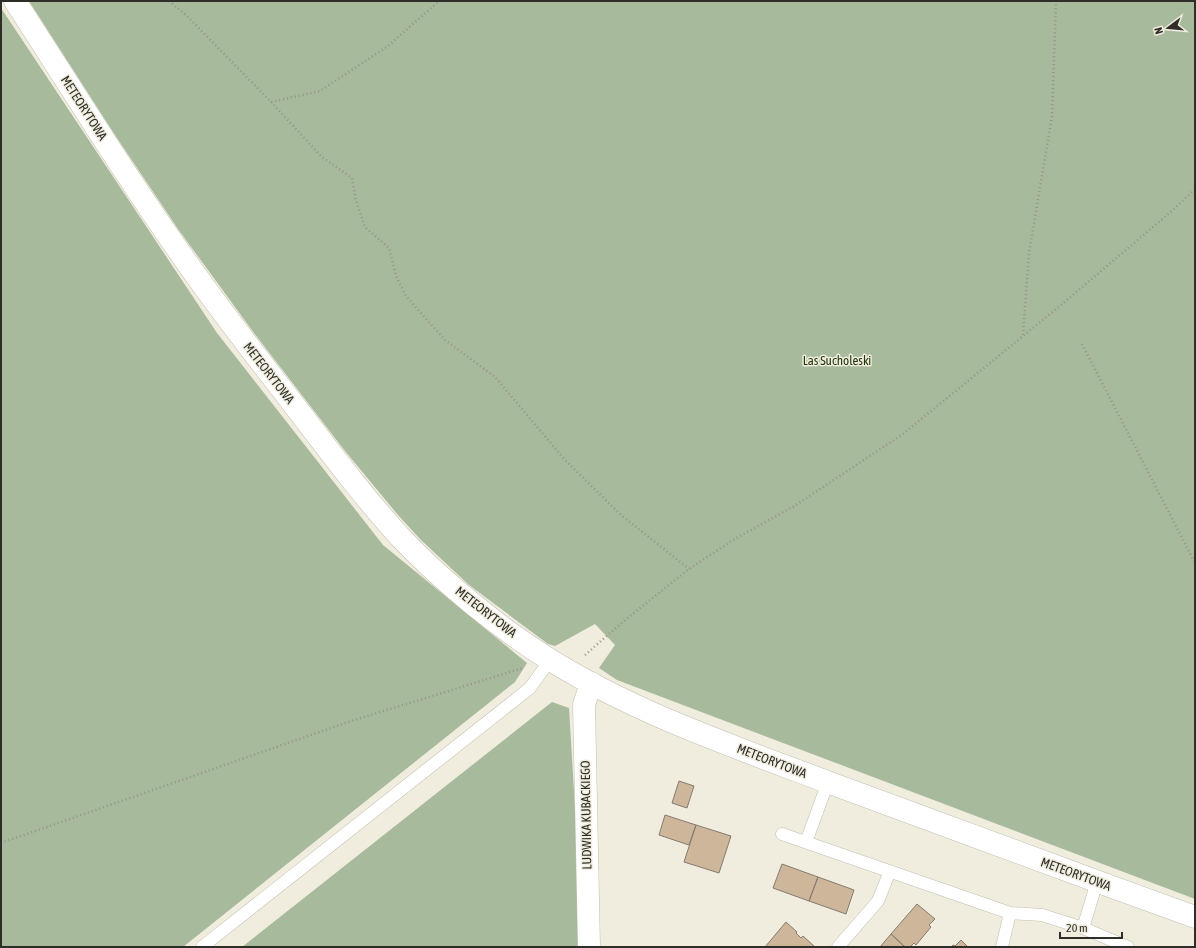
<svg xmlns="http://www.w3.org/2000/svg" width="1196" height="948" font-family="'Asap Condensed',sans-serif">
  <rect width="100%" height="100%" fill="#f0ecde"/>
  <!-- forest -->
  <path fill="#a7ba9c" d="M29,1H1195V899L617,680L599,668L615,645L595,624L555,646L548,644L469,585L421,540L398,515L345,451L254,333L178,229L113,132Z
    M1,8L217,333L383,545L527,663L515,682L183,947H1Z
    M552,702L569,708L580,891L581,947H242Z"/>
  <!-- building -->
  <path fill="#cdb699" stroke="#857c71" d="M679,781L694,786L687,808L672,803Z
    M665,815L696,825L689,845L659,835Z
    M696,825L731,836L719,873L684,862Z
    M782,864L818,877L809,901L773,888Z
    M818,877L854,890L846,914L809,901Z
    M917,904L935,919L929,925L931,927L916,945L914,943L910,947H905L891,934Z
    M786,922L797,932L796,933L801,938L803,936L815,947H765Z
    M891,934L905,947H880Z
    M961,940L968,947H951L953,945L955,946Z"/>
  <g fill="none" stroke-linecap="round" stroke-linejoin="round">
    <!-- service casing -->
    <g stroke="#c2bfb1" stroke-width="13">
      <path id="service" d="M782,834L1010,913L1002,947
        M806,842L828,782
        M1010,913L1042,915L1083,928L1128,947
        M1083,928L1097,882
        M202,947L530,688L550,660
        M838,947L878,901L890,871"/>
    </g>
    <!-- minor casing -->
    <g stroke="#c2bfb1" stroke-width="23">
      <path id="minor" d="M589,947L584,705L591,683"/>
    </g>
    <!-- tertiary casing -->
    <g stroke="#c2bfb1" stroke-width="23">
      <path id="tertiary" d="M15,1C74,92 131,185 195,274C223,314 254,353 284,392C322,441 359,492 401,538C443,582 500,629 552,661C638,714 735,747 830,783C951,828 1073,873 1195,917"/>
    </g>
    <!-- path -->
    <path stroke="#969389" stroke-width="2.5" stroke-dasharray="1 3" stroke-linecap="butt" d="M169,1L187,16L271,102L320,91L388,46L439,1
      M271,102L322,157L352,178L356,201L365,227L389,248L396,276L406,296L445,340L495,377L565,460L621,515L689,569
      M1023,335L1029,253L1052,116L1056,1
      M1082,344L1195,563
      M585,655L625,620L689,569L733,540L796,505L903,434L1061,305L1173,210L1195,189
      M1,843L348,722L523,668"/>
    <!-- service -->
    <use href="#service" stroke="#fff" stroke-width="12"/>
    <!-- minor -->
    <use href="#minor" stroke="#fff" stroke-width="22"/>
    <!-- tertiary -->
    <use href="#tertiary" stroke="#fff" stroke-width="22"/>
  </g>
  <g text-anchor="middle" dominant-baseline="central" stroke-width="3" stroke-linejoin="round" paint-order="stroke">
    <!-- street labels -->
    <g font-size="13" fill="#2f2d28" stroke="#f0ecde">
      <text transform="translate(84 108) rotate(57)">METEORYTOWA</text>
      <text transform="translate(269 373) rotate(52)">METEORYTOWA</text>
      <text transform="translate(486 612) rotate(38)">METEORYTOWA</text>
      <text transform="translate(772 761) rotate(21)">METEORYTOWA</text>
      <text transform="translate(586 815) rotate(-91)">LUDWIKA KUBACKIEGO</text>
      <text transform="translate(1076 874) rotate(20)">METEORYTOWA</text>
    </g>
    <!-- park labels -->
    <g font-size="13" fill="#20390a" stroke="#f0ecde">
      <text x="837" y="360">Las Sucholeski</text>
    </g>
  </g>
  <!-- border -->
  <rect width="1196" height="948" fill="none" stroke="#2f2d28" stroke-width="4"/>
  <!-- north arrow -->
  <g transform="translate(1168 28) rotate(254)" stroke="#f0ecde" stroke-width="3" paint-order="stroke">
  <path d="M0-3L7 15L0 10L-7 15Z" fill="#2f2d28"/>
  <text y="-6" font-size="11" font-weight="bold" text-anchor="middle" fill="#2f2d28">N</text>
  </g>
  <!-- scale -->
  <path d="M1060 932v6h62v-6" fill="none" stroke="#2f2d28" stroke-width="2"/>
  <text x="1066" y="932" font-size="12" fill="#2f2d28" stroke="#f0ecde" stroke-width="3" paint-order="stroke">20 m</text>
</svg>
